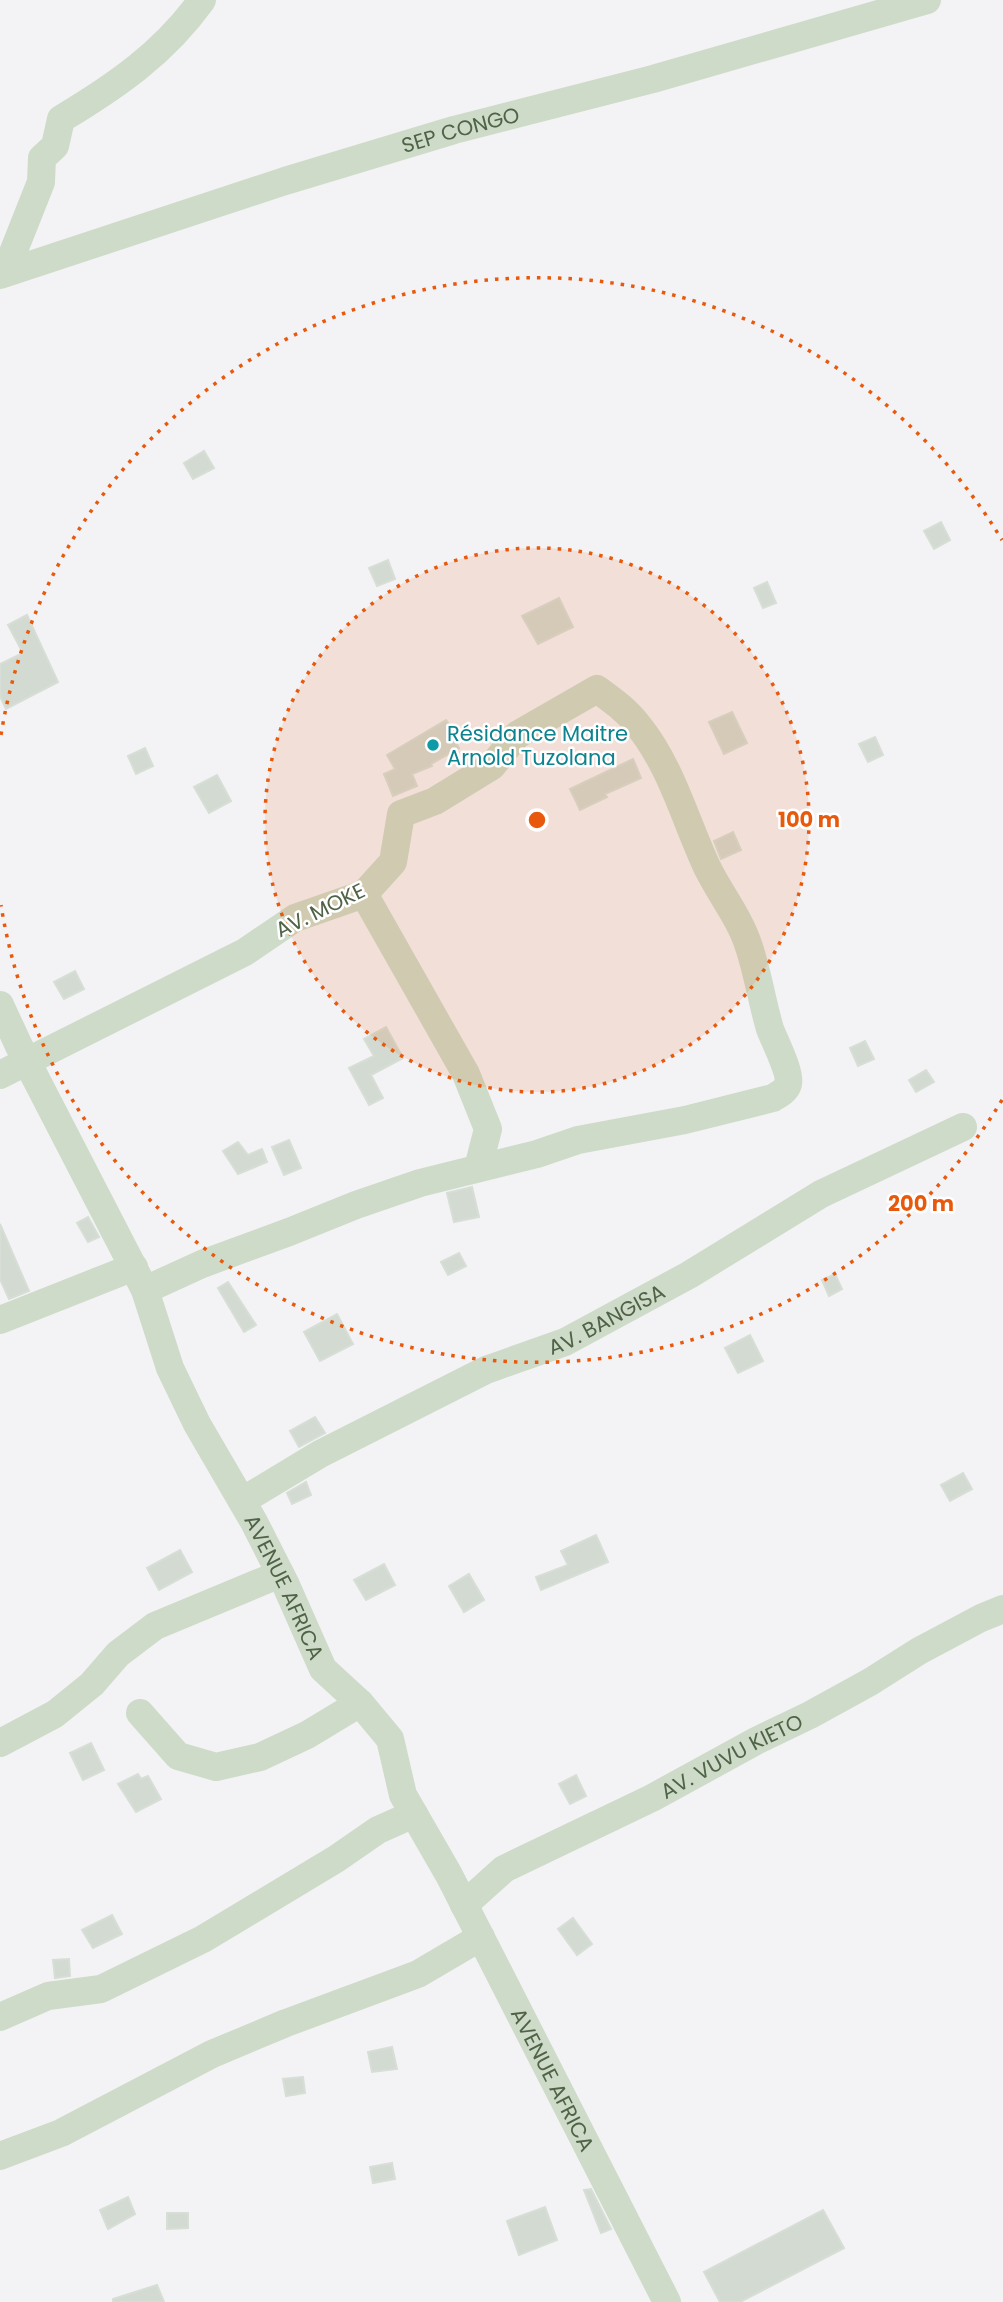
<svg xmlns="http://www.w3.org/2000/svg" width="1003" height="2302" font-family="Poppins,sans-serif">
  <rect width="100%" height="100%" fill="#f3f2f5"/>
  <!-- building -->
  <path fill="#d3dad1" stroke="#d6ded6" stroke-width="2" d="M204,451L214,468L193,479L184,463Z
    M941,522L950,540L934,549L924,531Z
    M388,560L395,579L377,586L369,568Z
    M767,582L776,603L763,608L754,588Z
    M559,598L573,627L538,644L522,616Z
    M27,615L58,682L6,709L0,696V664L23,653L8,625Z
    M732,712L747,743L724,754L709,722Z
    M446,720L457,735L453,737L459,748L431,764L432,766L412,774L417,786L393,796L384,774L395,769L387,755Z
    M875,737L883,755L868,762L859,744Z
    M145,748L153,766L136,774L128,756Z
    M633,759L641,778L605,794L607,797L580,810L570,789Z
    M217,775L231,801L209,813L194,787Z
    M733,832L741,850L721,859L714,841Z
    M75,971L84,989L64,999L54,982Z
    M386,1027L403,1058L371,1075L383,1098L369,1105L349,1068L374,1056L364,1039Z
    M865,1041L874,1059L858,1066L850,1048Z
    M926,1070L934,1082L916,1092L909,1080Z
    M289,1140L301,1168L284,1175L272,1147Z
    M238,1142L248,1155L262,1149L267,1162L238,1174L223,1151Z
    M472,1187L479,1217L454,1222L447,1193Z
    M88,1217L99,1237L88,1242L77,1223Z
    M0,1224L29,1291L9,1299L0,1279Z
    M459,1253L466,1266L448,1275L441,1262Z
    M835,1274L842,1289L829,1296L822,1280Z
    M228,1282L256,1325L244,1332L218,1288Z
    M337,1314L353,1344L320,1361L304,1332Z
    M750,1335L763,1361L738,1373L725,1348Z
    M315,1417L325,1433L299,1447L290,1431Z
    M963,1473L972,1489L950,1501L941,1485Z
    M306,1482L311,1495L292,1504L287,1493Z
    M596,1535L608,1562L541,1590L536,1577L568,1565L561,1551Z
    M180,1550L192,1572L159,1590L147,1568Z
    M384,1564L395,1585L366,1600L354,1580Z
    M469,1574L484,1600L464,1612L449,1586Z
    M91,1743L104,1770L83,1780L70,1753Z
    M138,1774L141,1779L148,1776L161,1799L136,1812L118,1784Z
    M576,1775L586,1796L570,1804L559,1784Z
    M112,1915L122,1934L93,1948L82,1930Z
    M573,1918L592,1944L577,1955L558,1929Z
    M69,1959L70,1976L55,1978L53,1960Z
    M392,2047L397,2069L372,2072L368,2052Z
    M303,2077L305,2093L286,2096L283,2079Z
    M392,2163L395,2179L373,2183L370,2167Z
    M591,2189L611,2229L601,2233L584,2190Z
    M128,2197L135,2214L108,2229L100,2210Z
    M545,2207L557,2240L519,2255L507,2221Z
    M823,2210L844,2248L740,2302H720L704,2272Z
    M167,2213H188V2228L167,2229Z
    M157,2285L164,2302H113V2299Z"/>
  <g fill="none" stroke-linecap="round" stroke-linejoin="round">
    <!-- minor -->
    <g stroke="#cddbc8" stroke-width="28">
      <path d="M5,273L41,182L42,158L55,146L61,119C116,86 164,53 202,0"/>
      <path id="s1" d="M0,275L285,181L454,130L653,79L927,0"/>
      <path d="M364,894L466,1074L488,1129L478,1168"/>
      <path id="s2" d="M0,1005L19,1046L145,1290L170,1368L197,1424L254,1522L285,1583L323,1669L360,1703L390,1739L403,1795L449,1875L667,2302"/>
      <path d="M0,1075L245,952L295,918L364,894L393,862L401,814L435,801L492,766L517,735L597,689C612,700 626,710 637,724C671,765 685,820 707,867C720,894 740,918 749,947C758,974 762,1002 770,1029C775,1042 791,1073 788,1084C786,1091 778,1095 773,1098L685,1120L578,1140L537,1154L420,1183L356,1205L289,1232L202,1264L145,1290"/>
      <path d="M0,1320L134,1267"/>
      <path id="s3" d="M242,1501L320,1454L486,1370L565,1342L689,1275L821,1194L963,1127"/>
      <path d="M140,1713L178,1756L216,1767L260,1757L307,1735L360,1703"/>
      <path d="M0,1743L55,1714L92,1684L118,1654L155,1626L280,1574"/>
      <path id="s4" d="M464,1905L504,1869L652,1798L756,1741L810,1715L870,1682L919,1651L981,1618L1003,1609"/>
      <path d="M0,2017L48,1996L101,1989L203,1939L336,1859L378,1830L414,1814"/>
      <path d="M0,2156L61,2133L212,2054L286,2023L418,1974L481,1937"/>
    </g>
  </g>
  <!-- distance rings -->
  <circle cx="537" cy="820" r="272" fill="#e8590c" fill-opacity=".12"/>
  <g fill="none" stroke="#e8590c" stroke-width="3.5" stroke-dasharray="3.5 7">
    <circle cx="537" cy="820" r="272"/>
    <path d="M1002 1100A543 543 0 0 1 1 905M1 735A543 543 0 0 1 1002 540"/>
  </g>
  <!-- markers -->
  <circle fill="#0f9aa8" stroke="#fff" stroke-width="2.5" cx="433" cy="745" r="7"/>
  <g text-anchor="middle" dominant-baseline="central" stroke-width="5" stroke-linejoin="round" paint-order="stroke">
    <!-- street labels -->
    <g font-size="21" fill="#4f6347" stroke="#fff">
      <text stroke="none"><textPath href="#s1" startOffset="483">SEP CONGO</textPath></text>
      <text transform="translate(320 910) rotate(-26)">AV. MOKE</text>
      <text stroke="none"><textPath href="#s3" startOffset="408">AV. BANGISA</textPath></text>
      <text stroke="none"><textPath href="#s2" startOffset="649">AVENUE AFRICA</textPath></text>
      <text stroke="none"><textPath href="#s4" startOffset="308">AV. VUVU KIETO</textPath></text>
      <text stroke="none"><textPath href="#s2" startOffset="1216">AVENUE AFRICA</textPath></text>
    </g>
    <!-- culture labels -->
    <g font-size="21" fill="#0d838f" stroke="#fff" text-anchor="start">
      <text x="447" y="733">Résidance Maitre<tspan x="447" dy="24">Arnold Tuzolana</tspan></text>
    </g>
  </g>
  <circle cx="537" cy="820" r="10" fill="#e8590c" stroke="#fff" stroke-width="3.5"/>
  <g font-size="21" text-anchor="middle" font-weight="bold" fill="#e8590c" stroke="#fff" stroke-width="5" stroke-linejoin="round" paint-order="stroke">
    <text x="809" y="827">100 m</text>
    <text x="921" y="1211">200 m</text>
  </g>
</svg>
